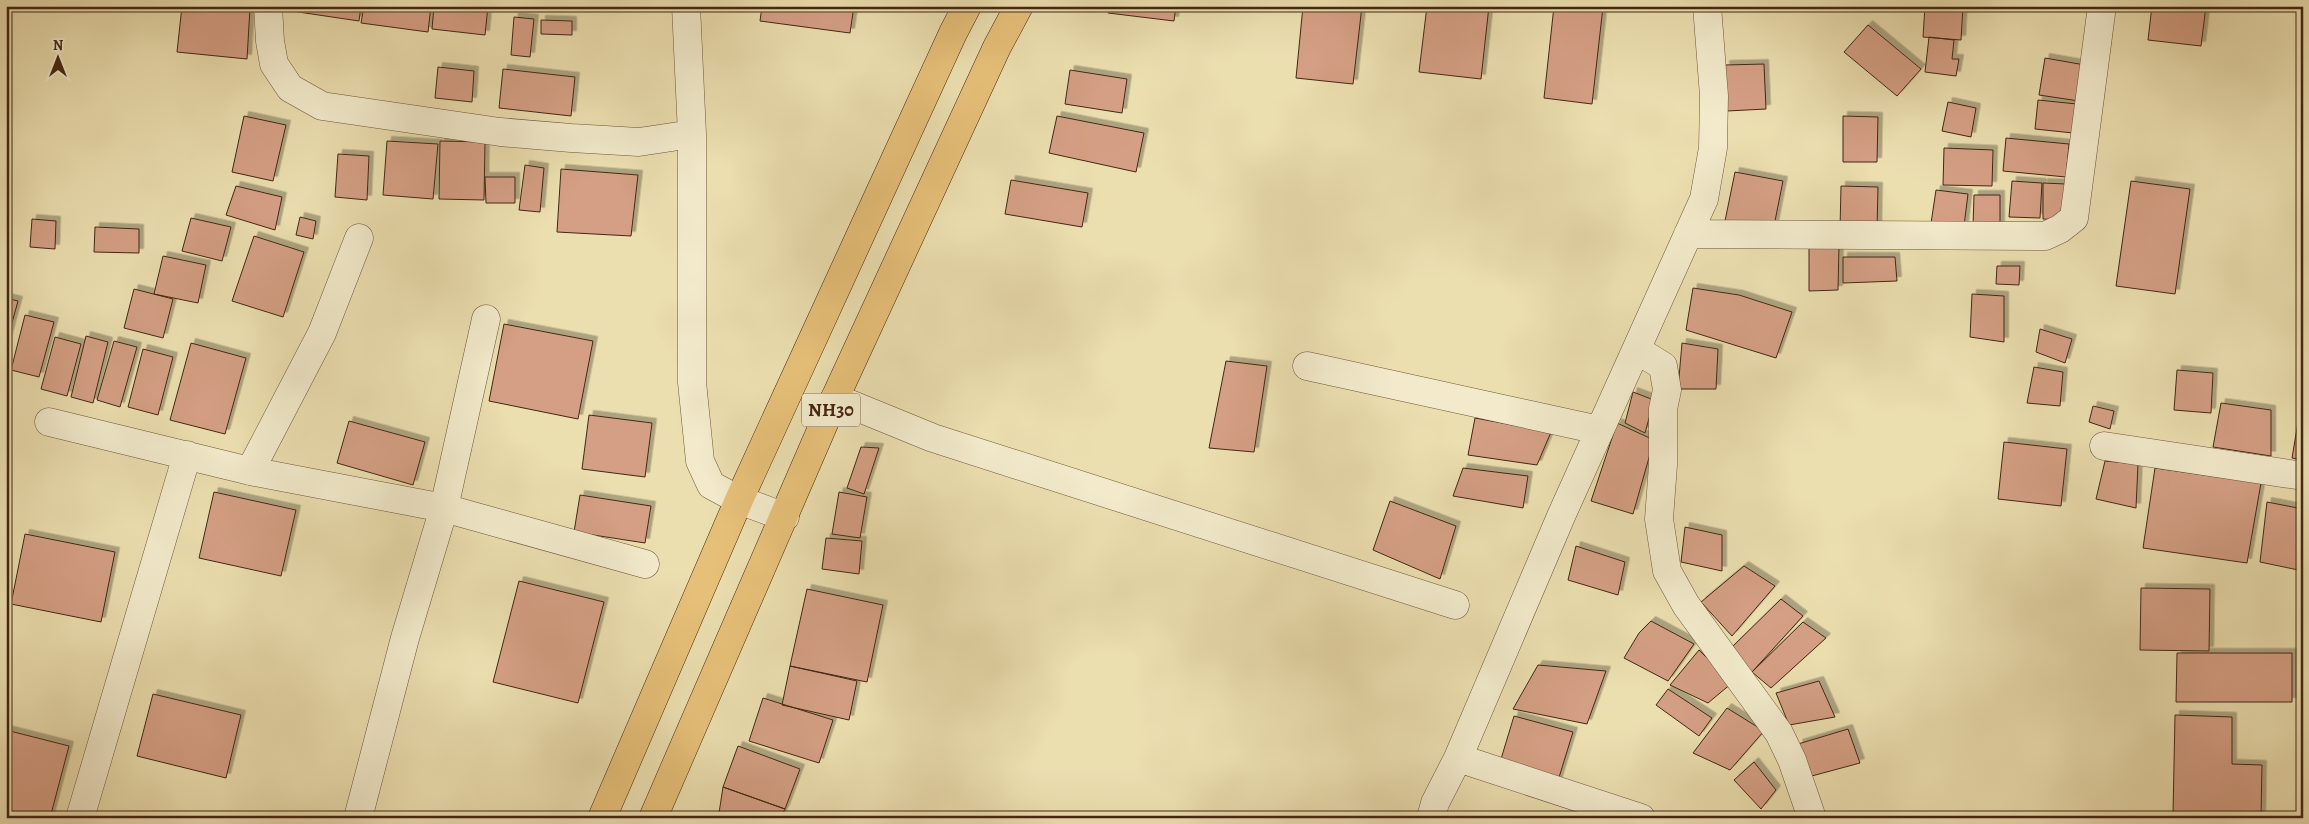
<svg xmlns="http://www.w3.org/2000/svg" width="2309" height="824" font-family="Alegreya,serif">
  <defs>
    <filter id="shadow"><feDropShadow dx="4.5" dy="-4.5" stdDeviation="0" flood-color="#0004"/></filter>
  </defs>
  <rect width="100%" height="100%" fill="#ebdeaf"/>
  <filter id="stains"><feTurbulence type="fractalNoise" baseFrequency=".004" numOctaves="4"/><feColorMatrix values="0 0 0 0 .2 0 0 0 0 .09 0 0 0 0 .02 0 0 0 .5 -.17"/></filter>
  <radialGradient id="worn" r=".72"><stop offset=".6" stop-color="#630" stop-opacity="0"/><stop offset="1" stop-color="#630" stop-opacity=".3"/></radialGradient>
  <!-- building -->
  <path fill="#d49f84" stroke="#432711" filter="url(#shadow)" d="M182,6L250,8L247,59L177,52Z
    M278,6H361L359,21L278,9Z
    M364,6H431L428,32L361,23Z
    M434,6H488L485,35L432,29Z
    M762,6H854L850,33L760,21Z
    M1109,6H1176L1174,21L1108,13Z
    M1303,6H1362L1353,84L1296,78Z
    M1427,6H1489L1481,79L1419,72Z
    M1554,6L1603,7L1592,104L1544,98Z
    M1891,6H1918V11Z
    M1925,6H1963L1961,40L1923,37Z
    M2044,6H2091V11Z
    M2152,6H2206L2201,46L2148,40Z
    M514,17L534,19L530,57L511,55Z
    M541,20L572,21V35L541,34Z
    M1868,25L1921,69L1897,96L1844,52Z
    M1929,37L1954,40L1952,59H1959L1956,76L1925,72Z
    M2045,58L2085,65L2079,101L2039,95Z
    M1764,64L1766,109L1727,111L1725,65Z
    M438,67L474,71L472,102L435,98Z
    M503,69L575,77L571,116L499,108Z
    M1070,70L1127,79L1122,113L1065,104Z
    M2038,100L2077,104L2073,133L2035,129Z
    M1948,102L1976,108L1971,137L1942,131Z
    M244,116L286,125L273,181L232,172Z
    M1057,116L1144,133L1136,172L1049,153Z
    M1843,116L1878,117L1877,162H1843Z
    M2006,138L2069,144L2066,177L2003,171Z
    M387,141L438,144L433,199L383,195Z
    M440,141L485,142L484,200L439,199Z
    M1944,148L1993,150L1992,186L1943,185Z
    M338,154L369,156L367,200L335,197Z
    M525,165L544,168L540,212L519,210Z
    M561,169L638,175L631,236L557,232Z
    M1735,172L1783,181L1773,231L1725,221Z
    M485,177H515V203H486Z
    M1011,180L1088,193L1082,227L1005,214Z
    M2012,181L2042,183L2040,218L2009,217Z
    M2131,181L2190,189L2175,294L2116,286Z
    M2043,183L2066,184L2065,220L2043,219Z
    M236,186L282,197L275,230L226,215Z
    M1841,186L1878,187L1877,229H1840Z
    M1936,190L1968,194L1963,234L1930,230Z
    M1974,195H2000V226H1973Z
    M300,217L316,221L313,239L296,235Z
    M191,218L231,227L222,261L182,251Z
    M32,219L56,221L55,249L30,247Z
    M95,227L139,229V253L94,252Z
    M254,236L304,252L283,317L232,301Z
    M1809,245H1839L1838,290L1809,291Z
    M163,256L206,265L198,303L154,294Z
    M1843,257H1895L1897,281L1843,283Z
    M1997,266H2020L2019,285L1996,284Z
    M1693,288L1739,295L1792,312L1776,358L1686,330Z
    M134,289L173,299L163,338L124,328Z
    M1972,294L2004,296V342L1970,337Z
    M6,298L18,301L6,345Z
    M25,315L54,322L39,377L11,370Z
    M504,324L593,341L578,419L489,401Z
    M2040,329L2072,339L2065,363L2036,352Z
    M86,336L108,342L93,403L71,397Z
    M55,337L81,344L67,396L41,389Z
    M114,341L137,347L120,407L97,400Z
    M191,343L246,358L225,434L170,420Z
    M1682,343L1718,349L1716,389H1678Z
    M143,349L173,357L158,415L128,407Z
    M1226,361L1267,366L1254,452L1209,448Z
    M2034,367L2063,372L2060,406L2027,403Z
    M2177,370L2213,373L2211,413L2174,410Z
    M1633,392L1654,400L1645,433L1625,423Z
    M2221,403L2271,410V456L2213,447Z
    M2093,406L2114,411L2110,429L2089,422Z
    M589,415L652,423L645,477L582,469Z
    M2299,416H2303V460L2292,458Z
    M1475,418L1551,432L1537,465L1468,455Z
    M349,421L425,442L413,485L337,463Z
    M1617,423L1654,440L1633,514L1591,501Z
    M2004,442L2067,449L2061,506L1998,499Z
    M861,447L879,448L864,494L847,488Z
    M2105,461L2138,464L2136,508L2096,499Z
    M1463,468L1528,476L1523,508L1453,496Z
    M2155,468L2261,483L2247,563L2143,548Z
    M214,492L296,510L281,576L199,558Z
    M839,492L867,497L860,538L832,534Z
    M580,495L651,506L645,543L574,532Z
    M1390,501L1456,526L1440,579L1373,550Z
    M2267,502L2303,509V571L2260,562Z
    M1685,527L1722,535V571L1681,562Z
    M25,534L115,552L101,622L11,604Z
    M826,538L862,541L859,574L822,569Z
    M1576,546L1625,562L1618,595L1568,580Z
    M1744,566L1775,586L1732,636L1701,602Z
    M519,581L604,602L578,703L493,682Z
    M2141,588L2210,589L2209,651L2140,650Z
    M807,589L883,605L867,682L790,666Z
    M1781,599L1803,616L1752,672L1729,650Z
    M1651,621L1694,644L1668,681L1624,658L1639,633Z
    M1803,622L1826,638L1771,688L1752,672Z
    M1699,650L1732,683L1708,703L1670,685Z
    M2177,653H2292V702H2176Z
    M1538,665L1606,671L1587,724L1513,709Z
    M790,666L857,681L849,720L782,705Z
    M1819,681L1835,717L1789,725L1776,693Z
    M1668,689L1712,718L1699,736L1656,705Z
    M153,694L241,715L226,778L137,756Z
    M763,698L833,720L819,763L749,741Z
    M1727,708L1764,731L1730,770L1693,753Z
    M2175,715L2232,717V764L2262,765L2261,816L2173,815Z
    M1514,716L1573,732L1557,784L1498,769Z
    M1848,729L1860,763L1808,777L1798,744Z
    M6,730L69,746L50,818H6Z
    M738,746L800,769L785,809L723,787Z
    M1754,762L1776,790L1761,809L1734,780Z
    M723,787L785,809L780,818H730L719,813Z"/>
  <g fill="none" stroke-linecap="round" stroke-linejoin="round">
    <!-- minor casing -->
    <g stroke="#6d5538" stroke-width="29">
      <path id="minor" d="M268,6L270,41L274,64L290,88L322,106L500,132L571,138L639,142L692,134
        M686,6L692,134V382L700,461L711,485L739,500L785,517
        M1688,234L2045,236L2060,229L2074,218L2102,6
        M1637,350L1663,366L1667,390L1663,409V465L1659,519L1667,571L1686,605L1779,733L1792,760L1812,818
        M1307,366L1599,430
        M835,398L933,438L1455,605
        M49,422L250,471L444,508L645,564
        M2104,446L2303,476
        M250,471L322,333L359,238
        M1458,758L1641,818
        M80,818L187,455
        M358,818L405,638L444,508L486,319
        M1431,818L1435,803L1458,758L1562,514L1704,199L1713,148L1714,96L1707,6"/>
    </g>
    <!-- trunk casing -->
    <g stroke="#432711" stroke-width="29">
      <path id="trunk" d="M602,818L739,500L953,33L967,6
        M653,818L835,398L997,47L1019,6"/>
    </g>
    <!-- minor -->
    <use href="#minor" stroke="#f2eacb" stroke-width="28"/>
    <!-- trunk -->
    <use href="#trunk" stroke="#e6bf78" stroke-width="28"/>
  </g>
  <g text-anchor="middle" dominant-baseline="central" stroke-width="4" stroke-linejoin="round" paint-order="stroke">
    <!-- shield labels -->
    <rect fill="#f2eacb" stroke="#786249" stroke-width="1" x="802" y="393.5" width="58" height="33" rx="4"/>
    <g font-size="19" font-weight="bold" fill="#432711">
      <text x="831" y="410">NH30</text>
    </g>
  </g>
  <!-- margin -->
  <rect width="2309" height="824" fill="none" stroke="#ebdeaf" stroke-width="25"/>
  <rect x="8" y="8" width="2294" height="809" fill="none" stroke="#432711" stroke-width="2.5"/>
  <rect x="12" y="12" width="2284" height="799" fill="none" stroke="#432711"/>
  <!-- north arrow -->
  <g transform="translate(58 58)" stroke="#f2eacb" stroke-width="4" paint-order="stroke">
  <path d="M0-4L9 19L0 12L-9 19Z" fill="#432711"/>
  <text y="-8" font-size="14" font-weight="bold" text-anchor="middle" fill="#432711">N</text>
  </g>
  <rect width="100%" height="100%" filter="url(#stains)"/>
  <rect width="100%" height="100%" fill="url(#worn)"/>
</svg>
